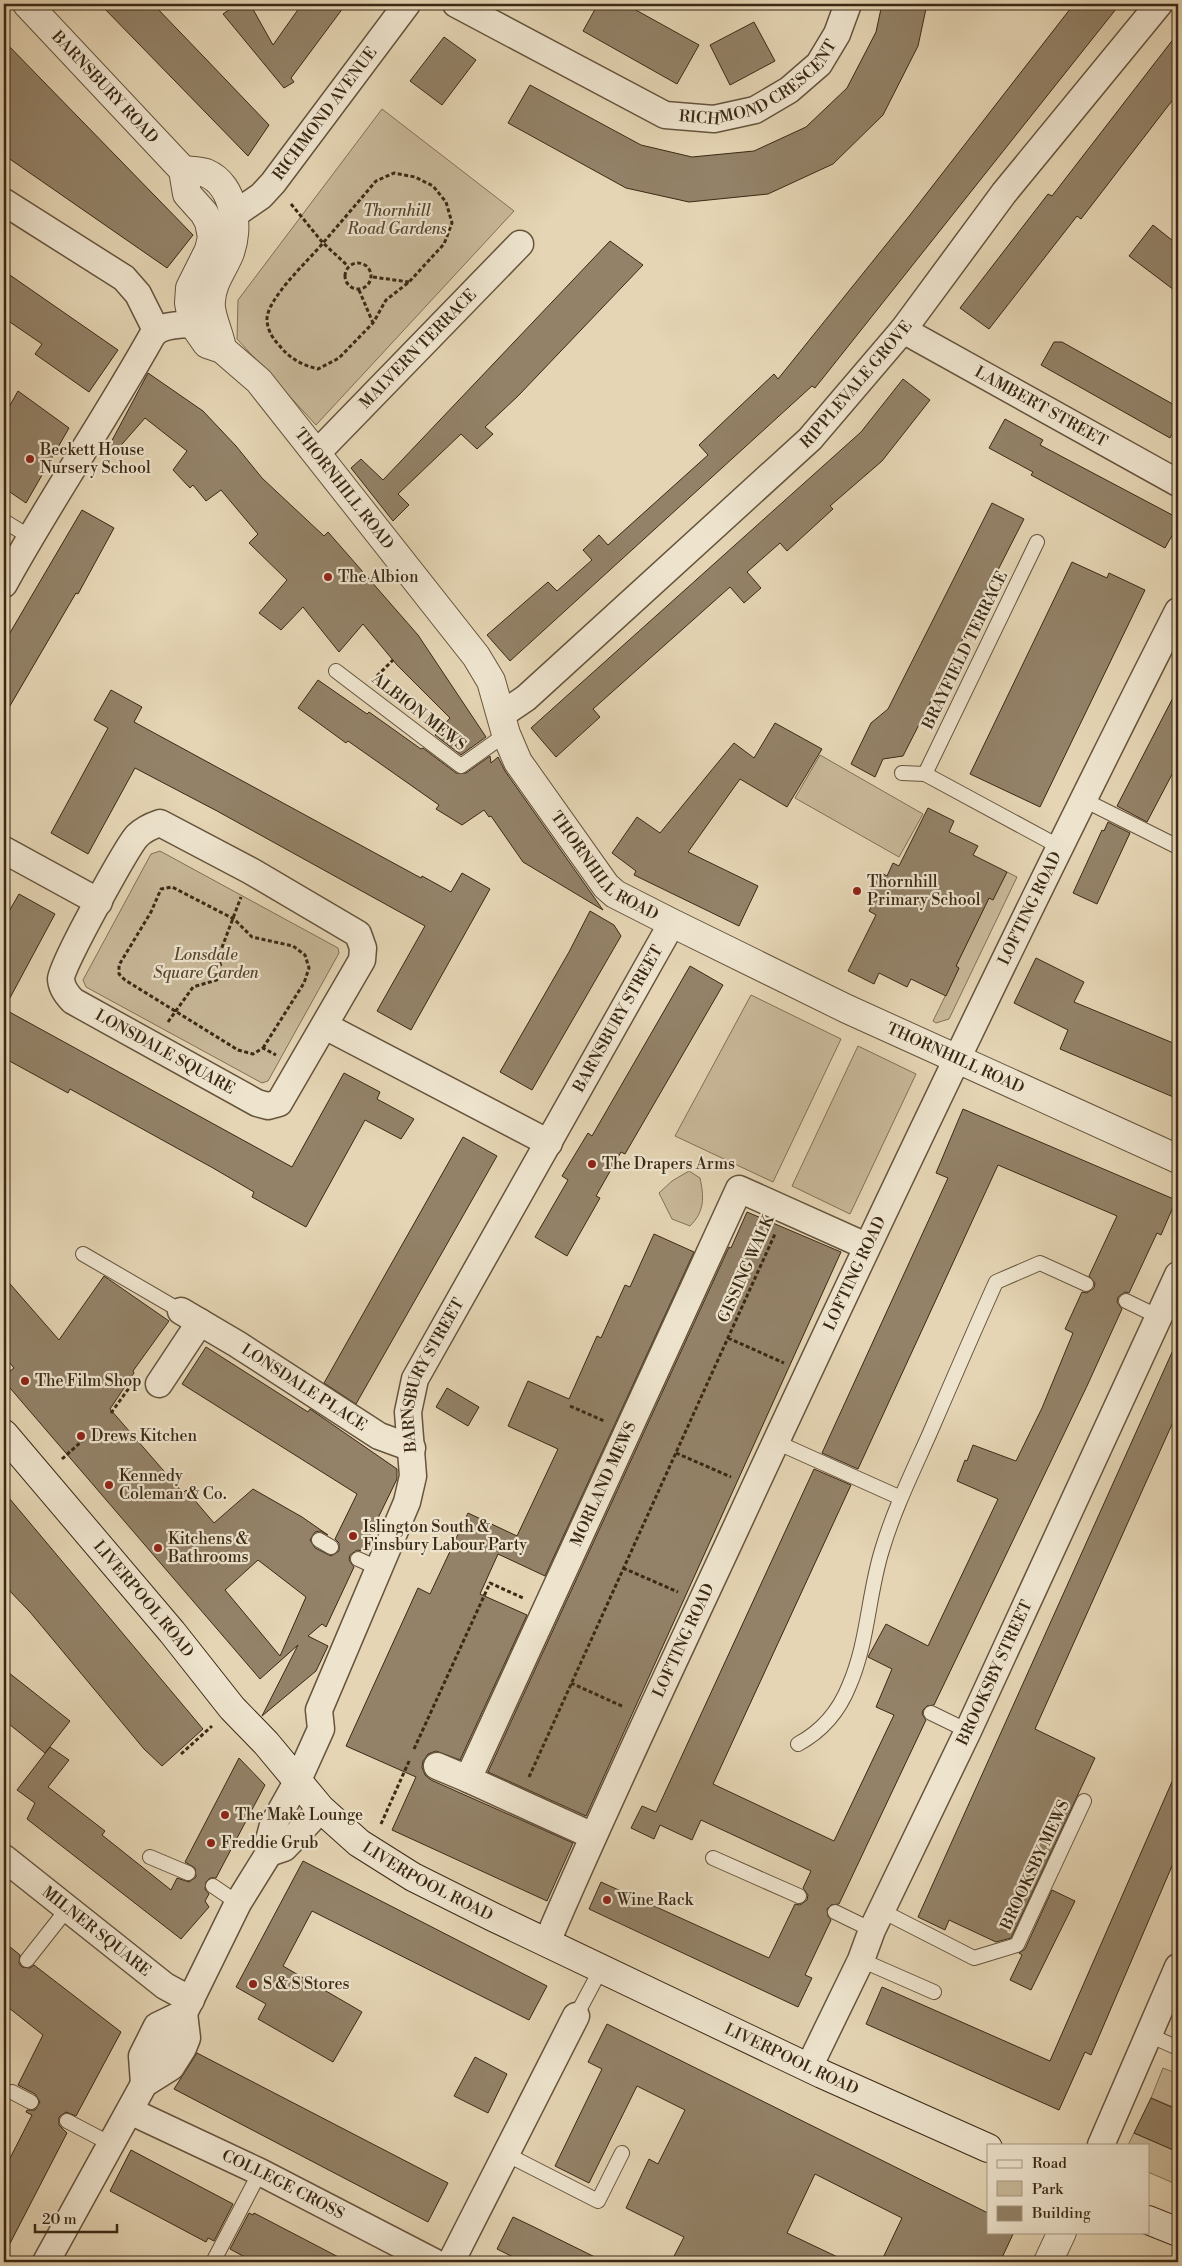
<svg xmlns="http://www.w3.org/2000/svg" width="1182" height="2266" font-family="'Libre Bodoni',serif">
  <rect width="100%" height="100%" fill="#e5d5b4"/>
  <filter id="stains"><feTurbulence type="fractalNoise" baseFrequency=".004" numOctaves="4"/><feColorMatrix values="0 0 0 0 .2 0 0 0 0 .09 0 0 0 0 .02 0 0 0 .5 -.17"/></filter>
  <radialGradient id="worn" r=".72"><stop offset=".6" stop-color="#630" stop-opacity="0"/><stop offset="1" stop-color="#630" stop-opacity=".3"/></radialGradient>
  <!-- green -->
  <path fill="#c8b899" stroke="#827057" d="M382,109L514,211L316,425L237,339L238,300Z
    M820,755L923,814L899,857L795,798Z
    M160,851L338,948L339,953L268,1081L262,1083L86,987L83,980L151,854Z
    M1007,872L1017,877L949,1019L936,1023L933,1021L959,968L956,966L989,898L992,899Z
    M751,995L841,1039L773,1182L675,1136Z
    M858,1046L916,1074L850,1214L792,1186Z
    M689,1171L700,1178C704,1197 705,1211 690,1226L672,1219L659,1193L672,1181Z
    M1163,2068L1178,2074V2109L1151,2098Z
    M1134,2133L1178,2152V2185L1148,2172V2145H1128Z"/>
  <!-- building -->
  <path fill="#938268" stroke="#3b2915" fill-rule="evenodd" d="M100,4H153L204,57L269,125L248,156Z
    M237,4H250L273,45L302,4H346L291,78L294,82L284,88L223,14Z
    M598,4H625L699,45L677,84L583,31Z
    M882,4H927L918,46L883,115L833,164L768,194L689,202L626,188L508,123L530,85L641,145L692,157L754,151L806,127L847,88L876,32Z
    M1074,4H1120L815,388L812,386L510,661L487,635L548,582L557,591L592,560L583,550L599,535L608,545L708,455L699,445L774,374L778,379L910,215Z
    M754,22L775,61L730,85L710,45Z
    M1178,33V93L1081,219L1077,216L989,329L960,308L1048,194L1052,196Z
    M444,37L476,60L442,105L410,81Z
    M4,41L193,235L167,268L4,155Z
    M1153,225L1178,245V293L1129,256Z
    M610,241L643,265L518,396L485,427L493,434L477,449L461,434L398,494L409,505L393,521L351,468L361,459L383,480Z
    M4,271L118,350L89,392L35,354L42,344L4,318Z
    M1054,342H1062L1178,407V423L1170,438L1041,365Z
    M148,373L203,411L236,446L262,478L324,536L328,532L418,635L486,737L461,755L435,735L450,718L397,665L363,624L339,652L303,607L281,630L259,613L287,580L249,543L258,534L221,490L206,501L193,485L190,488L173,470L187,451L145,418L116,451L109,446Z
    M903,379L930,400L882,461L830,506L833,509L787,551L780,543L747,572L761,588L744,603L730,587L593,709L600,717L556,757L531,728L861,432Z
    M18,391L69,428L26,503L4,488V416Z
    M1005,419L1043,440L1040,445L1178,518V525L1165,548L1031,475L1033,472L989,448Z
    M992,503L1024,519L903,756L883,759L875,777L851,764L871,723L888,709Z
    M82,510L114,528L78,594L76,593L4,716V643Z
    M1072,562L1107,578L1109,573L1145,590L1040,807L970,774Z
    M318,680L367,714L369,712L421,749L423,748L456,773H466L490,756L491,763L498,757L505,771L603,910L523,862L491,816L489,817L484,810L462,825L436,809L439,805L348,741L346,743L298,708Z
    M1178,688V763L1147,822L1117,806Z
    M111,690L142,707L134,722L421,878L422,876L451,892L462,873L490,889L411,1030L377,1011L425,926L217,811L135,768L88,854L51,833L108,728L94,720Z
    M775,723L822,749L787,807L740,779L688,852L758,886L739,926L634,875L636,871L612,853L637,817L660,833L734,743L754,758Z
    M928,808L954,821L949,832L978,846L973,855L1007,872L993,900L989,898L956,966L959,968L946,996L911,979L907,987L879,973L874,984L848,971L876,915L869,911L875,899L868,896L880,872L887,876L893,863L899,866Z
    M1108,822L1130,833L1097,904L1073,893L1102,830L1104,831Z
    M19,894L55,914L4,1009L292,1167L344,1073L380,1092L377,1099L414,1119L401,1139L365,1120L306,1227L252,1197L254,1192L213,1168L70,1089L68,1093L4,1058V920Z
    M590,911L614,925L621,936L532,1090L500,1072L569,952Z
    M1036,958L1084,982L1074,1002L1178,1045V1099L1060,1049L1068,1030L1014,1003Z
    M690,966L723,985L625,1154L621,1152L596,1196L600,1198L567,1256L535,1237L568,1180L562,1176L588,1133L592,1136Z
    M963,1109L1176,1200L1161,1235L1157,1233L1129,1293L1125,1292L1118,1297L1117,1302L1122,1309L1087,1386L934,1705L927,1706L923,1710L922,1714L926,1720L839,1904L831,1905L827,1909L828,1916L831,1920L805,1975L812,1978L798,2007L589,1909L601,1882L769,1958L795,1904L800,1905L807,1900L808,1895L803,1888L811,1871L701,1820L692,1840L660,1825L654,1839L631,1828L642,1806L656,1812L814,1469L851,1485L713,1784L834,1841L894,1715L876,1707L892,1669L868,1657L886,1624L928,1646L998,1499L957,1481L965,1460L967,1461L973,1445L1016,1461L1042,1408L1073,1333L1065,1329L1082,1292L1087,1293L1094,1288L1095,1283L1089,1276L1117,1216L998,1165L858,1469L822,1453L948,1178L936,1173Z
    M463,1137L497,1156L356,1404L324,1383Z
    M747,1212L841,1252L586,1816L488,1772L729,1247L731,1248Z
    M654,1234L694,1252L545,1576L498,1554L480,1594L527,1615L460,1760L436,1751L428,1754L423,1761L422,1767L425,1775L431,1780L573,1843L547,1901L392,1830L416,1777L346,1746L418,1588L430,1594L468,1513L517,1536L558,1449L508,1426L528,1381L569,1399L597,1336L601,1338L625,1285L630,1287Z
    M104,1276L169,1321L133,1371L134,1373L110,1409L183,1493L186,1490L214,1523L253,1489L302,1517L328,1535L320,1531L315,1532L310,1540L315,1548L331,1556L339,1551V1543L335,1539L357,1494L182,1384L206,1347L308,1412L310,1409L397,1469V1479L362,1551L357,1550L350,1555L349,1560L354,1567L326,1627L322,1624L308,1636L328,1646L316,1671L262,1716L298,1645L260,1679L4,1381V1376L14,1368L4,1356V1277L59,1340ZM258,1560L306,1597L280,1656L225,1590Z
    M1178,1339V1411L1035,1729L1095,1758L1011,1938L996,1942L949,1920L945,1930L918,1917Z
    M447,1388L479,1407L468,1426L436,1407Z
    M4,1492L203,1729L162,1766L144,1749L30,1612L4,1585Z
    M4,1669L70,1721L45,1753L4,1720Z
    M50,1747L69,1760L48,1787L105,1831L102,1835L171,1890L177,1878L189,1882L196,1877L195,1868L185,1862L239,1758L265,1785L216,1878H210L206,1882L205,1889L209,1894L205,1901L209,1907L181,1939L27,1819L35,1803L17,1790Z
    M1178,1768V1852L1091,2055L1085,2052L1059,2110L866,2024L882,1987L1050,2061Z
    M303,1861L547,1986L529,2020L312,1911L283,1966L362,2012L333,2062L258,2019L266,2004L236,1987Z
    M1052,1890L1075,1901L1031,1990L1010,1980L1022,1955L1019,1953L1025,1949Z
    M4,1942L20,1955L19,1963L22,1967L30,1968L34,1965L121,2032L76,2116L66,2112L59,2117V2125L67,2133L4,2255V2170L32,2115L26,2112L27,2110H35L40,2102L35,2094L18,2085L43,2035L4,2004Z
    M607,2024L988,2213V2232H1014L1000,2262H881L902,2218L815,2174L787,2233L848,2262H671L684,2237L626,2208L649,2159L658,2164L685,2110L637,2086L589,2183L555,2166L602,2069L588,2062Z
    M197,2053L448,2183L428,2222L174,2089Z
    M475,2057L507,2074L488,2113L454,2096Z
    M1151,2098L1178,2110V2152L1134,2133Z
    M131,2150L233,2204L214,2241L208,2238L206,2242L110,2191Z
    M249,2213L253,2215L254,2213L348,2262H254L230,2249Z
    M513,2217L534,2227L605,2262H523L497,2249Z"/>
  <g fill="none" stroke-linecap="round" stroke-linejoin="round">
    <!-- service casing -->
    <g stroke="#66543d" stroke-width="16">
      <path id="service" d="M4,521L30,537
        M336,671L461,766L506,734
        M902,773L925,774L1060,847
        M925,774L1037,542
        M1084,800L1178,847
        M83,1254L181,1311
        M1126,1301L1159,1317
        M776,1442L901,1498
        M319,1540L331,1547
        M358,1559L380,1569
        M931,1713L968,1731
        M798,1744C822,1731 839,1711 849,1686C868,1643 868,1595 882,1550C894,1510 912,1473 929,1435C951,1384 973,1333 996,1282L1040,1263L1086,1284
        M150,1857L188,1873
        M713,1858L799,1896
        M213,1886L238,1903
        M882,1911L974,1958L1017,1945L1084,1801
        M835,1912L872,1930
        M27,1960L68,1908
        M861,1960L934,1992
        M576,2016L602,1967
        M1149,2035L1178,2048
        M149,2075L182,2018
        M12,2092L31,2102
        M67,2121L111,2144
        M506,2154L598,2201L622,2153
        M213,2262L260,2172"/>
    </g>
    <!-- minor casing -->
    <g stroke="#66543d" stroke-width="29">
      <g id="minor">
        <path id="s1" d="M456,4L665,115L714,119L755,110L789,90L819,64L837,34L848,4"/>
        <path d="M4,202L124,278L138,294L156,330"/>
        <path id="s2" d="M235,214L261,196L273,183L407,4"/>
        <path id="s3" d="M903,330L1178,483"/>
        <path id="s4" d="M317,453L520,244"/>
        <path d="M4,584C50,500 105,420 152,336C160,324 180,325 193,324"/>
        <path id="s5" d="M501,715L526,698L810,439L903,330L1004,193L1159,4"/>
        <path d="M160,823L251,871L358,934L363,948L362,960L279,1103L268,1106L257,1103L73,1001C67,995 61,988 61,978C60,968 127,847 137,836C144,829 151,826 160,823Z"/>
        <path d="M4,850L99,902"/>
        <path d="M325,1026L549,1143"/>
        <path id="s6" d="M181,1311L237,1344L379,1436L412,1448"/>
        <path d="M159,1384L200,1322"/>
        <path d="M437,1766L468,1779"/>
        <path id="s7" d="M593,1836L468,1779L739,1189L866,1246"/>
        <path d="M269,1853L284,1848L321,1809"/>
        <path id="s8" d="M4,1858L165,1986L191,2000"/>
        <path id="s9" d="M547,1942C612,1790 684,1641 753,1491C890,1196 1030,902 1178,611"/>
        <path id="s10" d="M809,2067L861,1960L872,1930L968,1731L1178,1275"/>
        <path d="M144,2084L142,2056L157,2026L184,2013"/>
        <path id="s11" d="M130,2111L260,2172L434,2262"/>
        <path d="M1101,2145L1178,1967"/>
        <path id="s12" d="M46,2262L144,2084L171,2067L183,2048L187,2038L184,2013L238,1903L269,1853V1840L273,1825L298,1780L321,1729L319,1710L407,1502L413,1476L408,1412L415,1379L672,923"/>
        <path d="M451,2262L576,2016"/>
      </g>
    </g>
    <!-- tertiary casing -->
    <g stroke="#66543d" stroke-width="30">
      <g id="tertiary">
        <path id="s13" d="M27,4L183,170"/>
        <path id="s14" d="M183,170L187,194L204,213L209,222L212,237L209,250L190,288L189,303L193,324L207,344L222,349L259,381L476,656L491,681L506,734L518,762L606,886L615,894L672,923L847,1009L1178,1159"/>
        <path d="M183,170C190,171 199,171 206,173C235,185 240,229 229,255C222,271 212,283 211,301C209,314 220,334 222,349"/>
        <path d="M1048,2262L1062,2232"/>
      </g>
    </g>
    <!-- secondary casing -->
    <g stroke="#3b2915" stroke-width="30">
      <g id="secondary">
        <path id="s15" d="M4,1434L172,1632L232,1708L266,1743L321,1809L359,1843L413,1877L493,1917L822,2074L988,2148"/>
        <path d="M1148,2220L1178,2232"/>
      </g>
    </g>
    <!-- path -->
    <path stroke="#3b2915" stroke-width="3" stroke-dasharray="4 2.5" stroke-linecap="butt" d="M291,204L323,243C309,260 265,300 267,321C268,331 273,339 279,345C290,359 302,365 318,369L339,358L373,323L386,300L409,282L444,244L452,223L446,202L433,186L415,177L394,173L376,181L323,243L348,266
      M345 276a13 13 0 1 1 26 0a13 13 0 1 1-26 0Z
      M373,277L409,282
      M359,290L373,323
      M377,676L393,660
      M168,1022L193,987L220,979L222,969L218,958L241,897
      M263,1048L304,983L309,968L305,955L293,946L252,937L234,919L172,887L161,889L151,912L119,965V974L125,980L238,1050L253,1054L263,1048L276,1055
      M728,1338L784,1363
      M570,1406L604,1421
      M111,1413L132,1384
      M676,1453L731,1477
      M62,1459L82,1441
      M623,1568L678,1592
      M571,1683L624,1707
      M414,1749L490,1583L523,1598
      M181,1754L212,1726
      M529,1777L775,1234
      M381,1824L410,1759"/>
    <!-- service -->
    <use href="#service" stroke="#eee4ce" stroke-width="14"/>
    <!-- minor -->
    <use href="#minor" stroke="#eee4ce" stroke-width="26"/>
    <!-- tertiary -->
    <use href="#tertiary" stroke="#eee4ce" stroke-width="28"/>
    <!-- secondary -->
    <use href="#secondary" stroke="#eee4ce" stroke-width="28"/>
  </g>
  <!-- markers -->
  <g fill="#8f2418" stroke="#eee4ce" stroke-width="2">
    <circle cx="30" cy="459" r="5"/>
    <circle cx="328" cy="577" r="5"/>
    <circle cx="857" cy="891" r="5"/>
    <circle cx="592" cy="1164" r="5"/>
    <circle cx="25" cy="1381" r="5"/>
    <circle cx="81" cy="1436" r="5"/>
    <circle cx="109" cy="1485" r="5"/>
    <circle cx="353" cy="1536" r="5"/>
    <circle cx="158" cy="1548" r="5"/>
    <circle cx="225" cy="1815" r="5"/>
    <circle cx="211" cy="1843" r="5"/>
    <circle cx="607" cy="1900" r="5"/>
    <circle cx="253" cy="1984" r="5"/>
  </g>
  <g text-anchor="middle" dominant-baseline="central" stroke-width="4.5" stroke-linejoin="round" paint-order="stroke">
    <!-- street labels -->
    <g font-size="16" fill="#3b2915" stroke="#eee4ce">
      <text stroke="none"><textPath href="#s1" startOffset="342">RICHMOND CRESCENT</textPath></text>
      <text stroke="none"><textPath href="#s13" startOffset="114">BARNSBURY ROAD</textPath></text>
      <text stroke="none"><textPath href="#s2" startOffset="136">RICHMOND AVENUE</textPath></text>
      <text stroke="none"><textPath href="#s4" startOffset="145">MALVERN TERRACE</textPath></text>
      <text stroke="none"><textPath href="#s5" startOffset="486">RIPPLEVALE GROVE</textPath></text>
      <text stroke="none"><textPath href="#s3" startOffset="158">LAMBERT STREET</textPath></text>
      <text stroke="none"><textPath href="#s14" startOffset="394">THORNHILL ROAD</textPath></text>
      <text transform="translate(965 650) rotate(-64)">BRAYFIELD TERRACE</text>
      <text transform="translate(419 712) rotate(38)">ALBION MEWS</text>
      <text stroke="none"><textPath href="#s14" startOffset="859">THORNHILL ROAD</textPath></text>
      <text stroke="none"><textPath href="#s9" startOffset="1141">LOFTING ROAD</textPath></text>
      <text stroke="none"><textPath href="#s12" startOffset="1394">BARNSBURY STREET</textPath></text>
      <text transform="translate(165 1052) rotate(29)">LONSDALE SQUARE</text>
      <text stroke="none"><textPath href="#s14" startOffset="1264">THORNHILL ROAD</textPath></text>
      <text transform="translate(746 1269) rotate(-66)">GISSING WALK</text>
      <text stroke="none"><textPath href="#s9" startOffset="736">LOFTING ROAD</textPath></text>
      <text stroke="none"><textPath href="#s12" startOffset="989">BARNSBURY STREET</textPath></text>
      <text stroke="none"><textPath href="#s6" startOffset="145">LONSDALE PLACE</textPath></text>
      <text stroke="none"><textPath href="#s7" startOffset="462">MORLAND MEWS</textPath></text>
      <text stroke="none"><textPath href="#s15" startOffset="216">LIVERPOOL ROAD</textPath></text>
      <text stroke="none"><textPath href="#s9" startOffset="331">LOFTING ROAD</textPath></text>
      <text stroke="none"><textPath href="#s10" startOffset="436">BROOKSBY STREET</textPath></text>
      <text transform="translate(1035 1865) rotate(-65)">BROOKSBY MEWS</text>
      <text stroke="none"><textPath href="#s15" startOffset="621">LIVERPOOL ROAD</textPath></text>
      <text stroke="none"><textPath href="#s8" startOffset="118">MILNER SQUARE</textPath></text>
      <text stroke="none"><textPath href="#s15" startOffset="1026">LIVERPOOL ROAD</textPath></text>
      <text stroke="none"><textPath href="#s11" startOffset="170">COLLEGE CROSS</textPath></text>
    </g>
    <!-- park labels -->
    <g font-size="16" font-style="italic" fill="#57462f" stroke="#eee4ce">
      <text x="397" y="211">Thornhill<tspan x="397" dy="18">Road Gardens</tspan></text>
      <text x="206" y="955">Lonsdale<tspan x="206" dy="18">Square Garden</tspan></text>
    </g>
    <!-- poi labels -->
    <g font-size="16" fill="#3b2915" stroke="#eee4ce" text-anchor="start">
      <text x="40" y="450">Beckett House<tspan x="40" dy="18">Nursery School</tspan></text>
      <text x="338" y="577">The Albion</text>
      <text x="867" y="882">Thornhill<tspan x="867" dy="18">Primary School</tspan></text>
      <text x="602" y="1164">The Drapers Arms</text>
      <text x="35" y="1381">The Film Shop</text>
      <text x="91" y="1436">Drews Kitchen</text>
      <text x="119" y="1476">Kennedy<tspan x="119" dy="18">Coleman &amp; Co.</tspan></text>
      <text x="363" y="1527">Islington South &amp;<tspan x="363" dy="18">Finsbury Labour Party</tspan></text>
      <text x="168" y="1539">Kitchens &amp;<tspan x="168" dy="18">Bathrooms</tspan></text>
      <text x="235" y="1815">The Make Lounge</text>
      <text x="221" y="1843">Freddie Grub</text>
      <text x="617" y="1900">Wine Rack</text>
      <text x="263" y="1984">S &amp; S Stores</text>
    </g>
  </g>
  <!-- margin -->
  <rect width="1182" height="2266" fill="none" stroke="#e5d5b4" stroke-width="20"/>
  <rect x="5" y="5" width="1172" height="2256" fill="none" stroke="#3b2915" stroke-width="2.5"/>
  <rect x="10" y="10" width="1162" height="2246" fill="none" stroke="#3b2915"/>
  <!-- legend -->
  <rect x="987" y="2144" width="162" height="90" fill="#eee4ce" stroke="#a69984"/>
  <rect x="997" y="2160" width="25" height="8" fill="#eee4ce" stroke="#a69984"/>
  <text x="1032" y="2168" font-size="15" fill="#3b2915">Road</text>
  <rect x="997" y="2181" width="25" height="15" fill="#c8b899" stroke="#a69984"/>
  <text x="1032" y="2194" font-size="15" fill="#3b2915">Park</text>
  <rect x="997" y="2206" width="25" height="15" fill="#938268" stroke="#a69984"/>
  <text x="1032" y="2218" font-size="15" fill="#3b2915">Building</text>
  <!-- scale -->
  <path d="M35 2224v8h82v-8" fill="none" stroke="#3b2915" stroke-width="2.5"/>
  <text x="42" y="2224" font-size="15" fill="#3b2915" stroke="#eee4ce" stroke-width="4" paint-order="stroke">20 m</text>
  <rect width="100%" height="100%" filter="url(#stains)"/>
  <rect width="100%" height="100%" fill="url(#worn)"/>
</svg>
